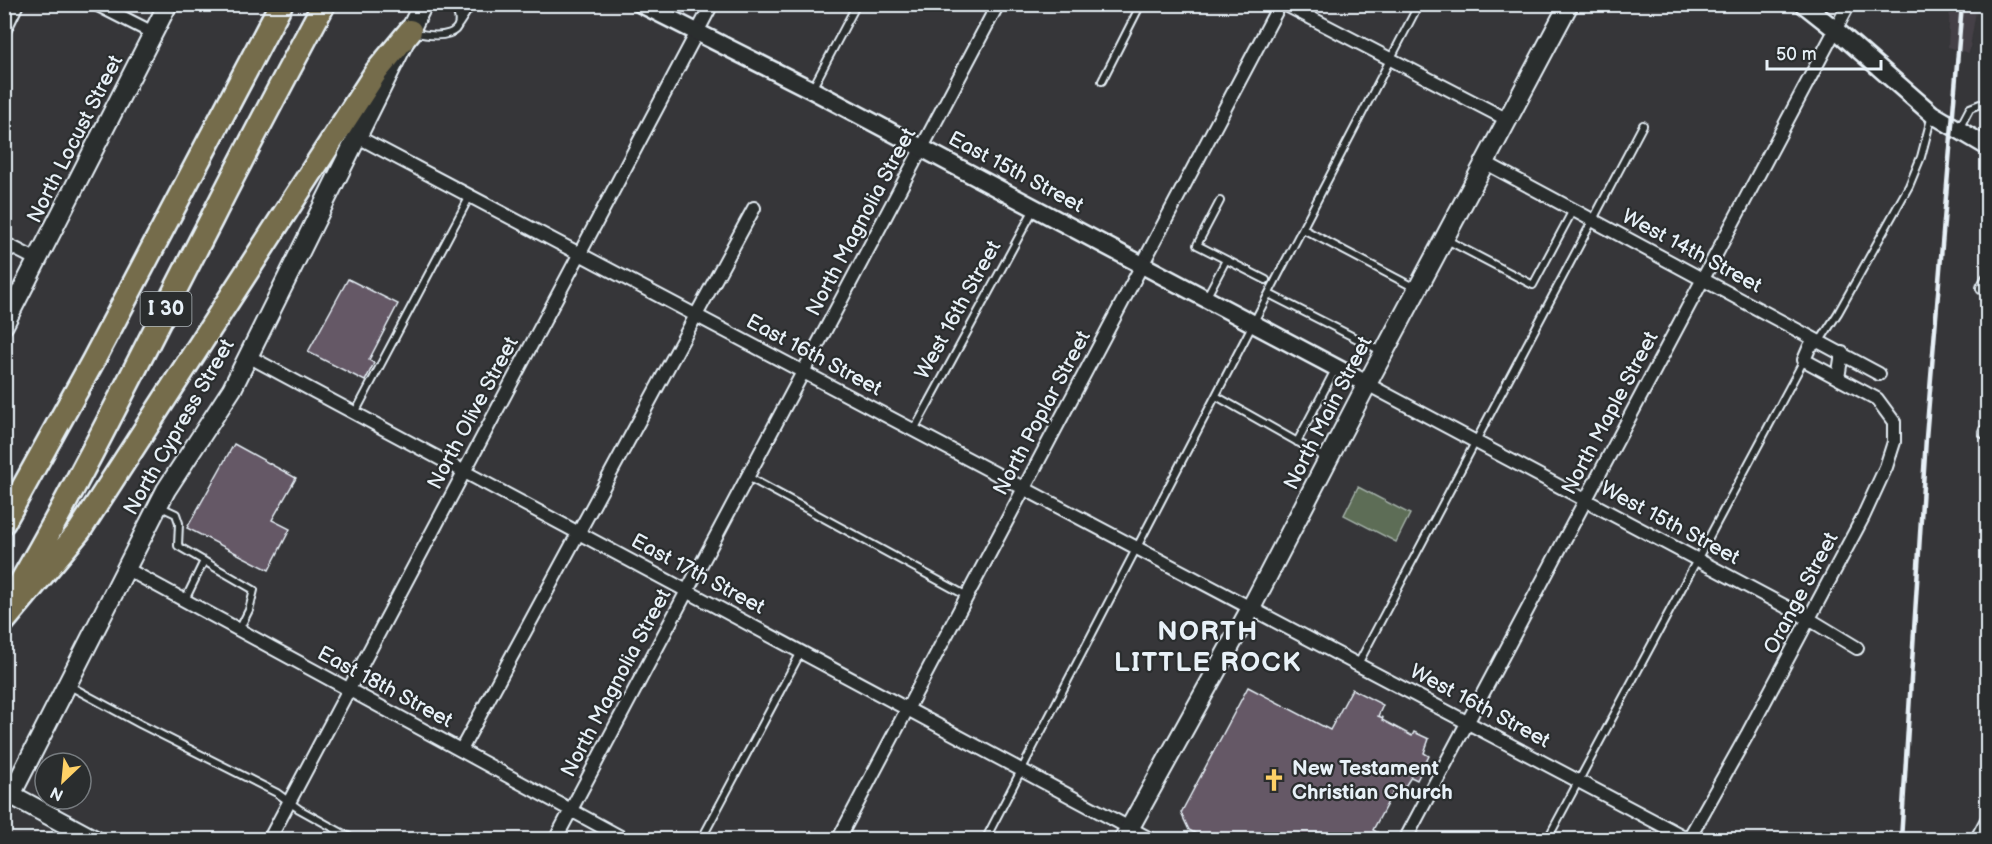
<svg xmlns="http://www.w3.org/2000/svg" width="1992" height="844" font-family="'Balsamiq Sans',sans-serif">
  <rect width="100%" height="100%" fill="#363639"/>
  <filter id="ink" filterUnits="userSpaceOnUse"><feTurbulence type="fractalNoise" baseFrequency=".0167" numOctaves="2"/><feDisplacementMap in="SourceGraphic" scale="12" xChannelSelector="R" yChannelSelector="G"/><feConvolveMatrix kernelMatrix="1 2 1 2 8 2 1 2 1" color-interpolation-filters="sRGB"/></filter>
  <g filter="url(#ink)">
    <!-- built -->
    <path fill="#444046" d="M1950,5H1977L1969,53L1948,47Z"/>
    <!-- green -->
    <path fill="#5d6d56" stroke="#a2afa7" stroke-width="1.5" d="M1358,487L1410,514L1396,542L1344,515Z"/>
    <!-- building -->
    <path fill="#655866" stroke="#e8f1f8" stroke-width="1.5" d="M348,279L398,304L369,360L374,363L365,381L308,352Z
      M234,444L296,478L272,520L290,529L269,570L187,528Z
      M1248,687L1330,730L1352,689L1383,705L1378,716L1383,718L1382,720L1412,736L1414,732L1429,739L1424,753L1429,756L1417,780L1411,777L1402,791L1396,787L1373,830L1392,840H1207L1189,830L1181,813Z"/>
    <g fill="none" stroke-linecap="round" stroke-linejoin="round">
      <!-- service casing -->
      <g stroke="#e8f1f8" stroke-width="10">
        <path id="service" d="M459,24L472,4
          M413,32C436,38 473,39 453,4
          M1102,81L1141,4
          M812,89L857,4
          M1960,127L1970,108L1980,104L1988,108
          M1220,201L1197,245L1266,280
          M1303,229L1415,288
          M1447,240L1533,285L1573,210
          M1269,294L1381,351
          M1206,298L1226,260
          M1820,341L1838,313L1909,186L1921,157L1932,115
          M1216,396L1326,458
          M355,413L470,196
          M914,430L1034,209
          M1297,442L1336,368
          M748,477L967,596
          M161,507L176,514L179,523L178,546L254,590L249,610L239,630
          M185,600L204,561
          M1358,664L1643,125
          M68,685L140,724L277,793L299,809L355,840
          M701,840L801,652
          M985,840L1419,4
          M1547,840L1804,360"/>
      </g>
      <!-- minor casing -->
      <g stroke="#e8f1f8" stroke-width="16">
        <path id="minor" d="M96,4L153,33
          M1284,4L1508,120
          M4,31L17,4
          M358,137L1690,840
          M1486,163L1879,374
          M4,243L39,261
          M1988,279L1983,288L1988,291
          M248,356L1152,840
          M1838,378L1842,353
          M1367,384L1809,619L1857,648
          M1985,432L1988,433
          M125,568L626,840
          M461,750L754,208
          M269,840L712,4
          M555,840L998,4
          M838,840L1280,4
          M1405,840L1849,4
          M1688,840L1747,735L1863,517L1886,467L1894,442V422L1877,399L1804,360L1810,346L1819,341
          M1976,840L1988,818"/>
      </g>
      <!-- tertiary casing -->
      <g stroke="#e8f1f8" stroke-width="21">
        <path id="tertiary" d="M641,4L812,90L1367,384
          M1803,4L1836,30L1932,114L1988,147"/>
      </g>
      <!-- secondary casing -->
      <g stroke="#e8f1f8" stroke-width="22">
        <path id="secondary" d="M4,325L168,4
          M4,791L95,840
          M11,795L166,490L232,389L423,4
          M1123,840L1251,608L1367,384L1569,4"/>
      </g>
      <!-- motorway casing -->
      <g stroke="#e8f1f8" stroke-width="27">
        <path id="motorway" d="M4,522L93,361L281,4
          M17,589C87,468 148,342 212,218C248,146 286,75 324,4
          M4,621L80,530L376,72L410,31"/>
      </g>
      <!-- service -->
      <use href="#service" stroke="#2a2d2e" stroke-width="6"/>
      <!-- minor -->
      <use href="#minor" stroke="#2a2d2e" stroke-width="12"/>
      <!-- tertiary -->
      <use href="#tertiary" stroke="#2a2d2e" stroke-width="16"/>
      <!-- secondary -->
      <use href="#secondary" stroke="#2a2d2e" stroke-width="18"/>
      <!-- motorway -->
      <use href="#motorway" stroke="#746c4b" stroke-width="22"/>
      <!-- rail -->
      <path stroke="#e8f1f8" stroke-width="4.5" d="M1901,840L1926,438L1962,4"/>
    </g>
  </g>
  <!-- icons -->
  <defs>
    <g id="church-bare" transform="scale(1.8)"><path d="M-1.2-6h2.4v3.5h3.3v2.4h-3.3V6h-2.4V-.1h-3.3v-2.4h3.3Z" fill="#ffd166" stroke="#2a2d2e" stroke-width="2.5" paint-order="stroke"/></g>
  </defs>
  <g fill-rule="evenodd">
    <use href="#church-bare" x="1274" y="780"/>
  </g>
  <g text-anchor="middle" dominant-baseline="central" stroke-width="4.5" stroke-linejoin="round" paint-order="stroke">
    <!-- shield labels -->
    <rect fill="#2a2d2e" stroke="#afb6bb" stroke-width="1.5" x="140.5" y="292" width="51" height="34" rx="4.5"/>
    <g font-size="20" font-weight="bold" fill="#e8f1f8">
      <text x="166" y="309">I 30</text>
    </g>
    <!-- street labels -->
    <g font-size="21" fill="#e8f1f8" stroke="#2a2d2e">
      <text transform="translate(75 139) rotate(-63)">North Locust Street</text>
      <text transform="translate(1016 172) rotate(28)">East 15th Street</text>
      <text transform="translate(861 222) rotate(-62)">North Magnolia Street</text>
      <text transform="translate(1692 251) rotate(28)">West 14th Street</text>
      <text transform="translate(958 310) rotate(-61)">West 16th Street</text>
      <text transform="translate(814 355) rotate(28)">East 16th Street</text>
      <text transform="translate(473 413) rotate(-62)">North Olive Street</text>
      <text transform="translate(1042 413) rotate(-62)">North Poplar Street</text>
      <text transform="translate(1328 413) rotate(-63)">North Main Street</text>
      <text transform="translate(1610 413) rotate(-62)">North Maple Street</text>
      <text transform="translate(179 427) rotate(-60)">North Cypress Street</text>
      <text transform="translate(1670 523) rotate(28)">West 15th Street</text>
      <text transform="translate(698 574) rotate(28)">East 17th Street</text>
      <text transform="translate(1801 593) rotate(-62)">Orange Street</text>
      <text transform="translate(616 683) rotate(-62)">North Magnolia Street</text>
      <text transform="translate(385 687) rotate(28)">East 18th Street</text>
      <text transform="translate(1480 706) rotate(28)">West 16th Street</text>
    </g>
    <!-- poi labels -->
    <g font-size="21" font-weight="bold" fill="#e8f1f8" stroke="#2a2d2e" text-anchor="start">
      <text x="1292" y="768">New Testament<tspan x="1292" dy="24">Christian Church</tspan></text>
    </g>
    <!-- district labels -->
    <g font-size="27" font-weight="bold" letter-spacing="1.5" fill="#e8f1f8" stroke="#2a2d2e">
      <text x="1208" y="632">NORTH<tspan x="1208" dy="31">LITTLE ROCK</tspan></text>
    </g>
  </g>
  <!-- margin -->
  <rect width="1992" height="844" fill="none" stroke="#2a2d2e" stroke-width="24"/>
  <rect x="12" y="12" width="1968" height="820" fill="none" stroke="#e8f1f8" stroke-width="2" filter="url(#ink)"/>
  <!-- north arrow -->
  <g transform="translate(63 781) rotate(206)"><circle r="28" fill="#2a2d2e" stroke="#767b7f" stroke-width="1.5"/>
  <path d="M0-4.5L10 22L0 15L-10 22Z" fill="#ffd166"/>
  <text y="-9" font-size="16" font-weight="bold" text-anchor="middle" fill="#e8f1f8">N</text>
  </g>
  <!-- scale -->
  <path d="M1767 60v9h114v-9" fill="none" stroke="#e8f1f8" stroke-width="3"/>
  <text x="1776" y="60" font-size="18" fill="#e8f1f8" stroke="#2a2d2e" stroke-width="4.5" paint-order="stroke">50 m</text>
</svg>
